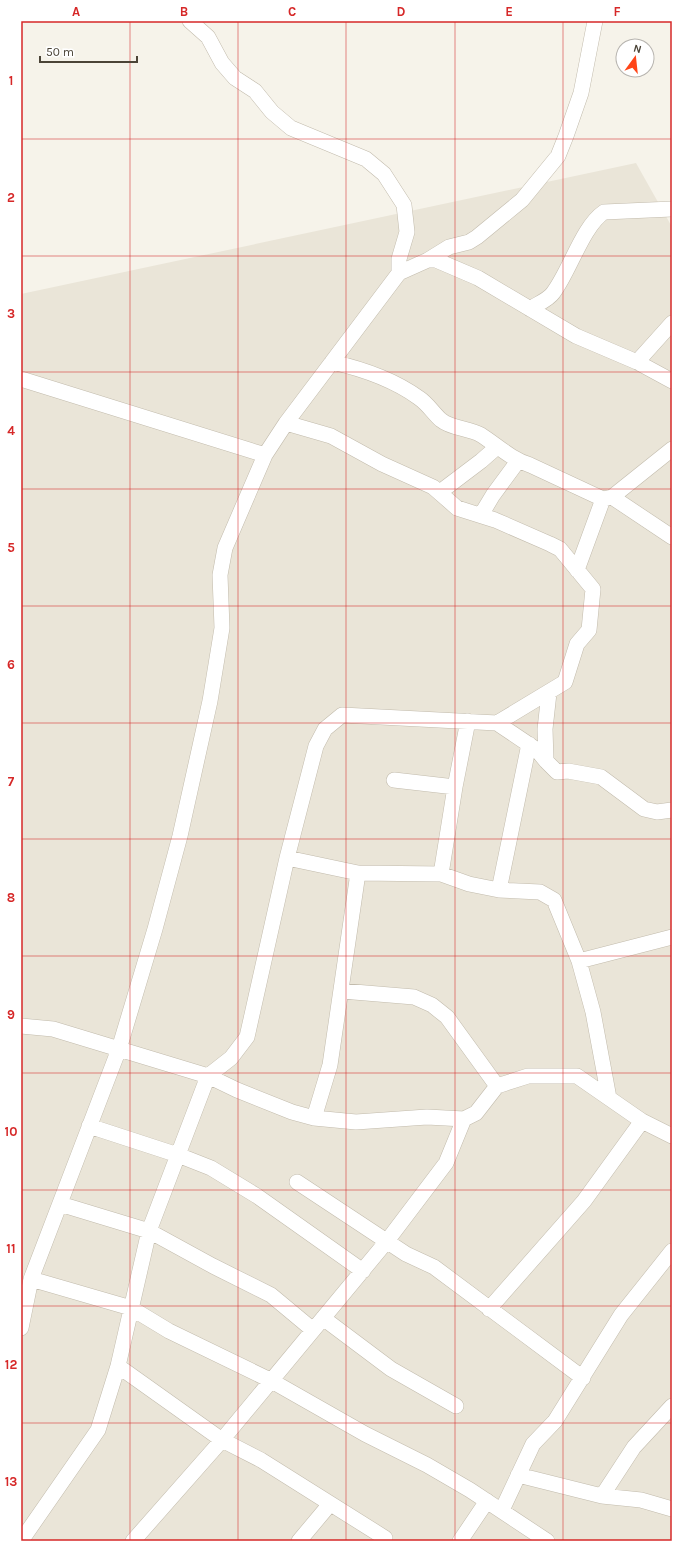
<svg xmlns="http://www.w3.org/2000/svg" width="693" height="1562" font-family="Karla,sans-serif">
  <rect width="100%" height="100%" fill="#f6f3ea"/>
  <!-- residential -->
  <path fill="#eae5d8" d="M636,163L672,227V1541H21V294Z"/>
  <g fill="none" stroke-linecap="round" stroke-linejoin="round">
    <!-- minor casing -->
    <g stroke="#c2bbac" stroke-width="16">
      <path id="minor" d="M190,21L208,37L222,63L235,78L255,91L272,112L291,128L366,159L384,174L404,205L407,232L399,259V273
        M428,260L449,247L469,242L477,237L522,200L558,156L566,136L581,93L595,21
        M530,309C537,304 548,300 553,293C570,271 582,227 604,212L672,209
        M332,362C363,369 393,379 419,398C428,404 433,413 441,420C452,429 469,428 481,435C498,446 511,459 530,465L603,499
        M637,362L672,323
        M21,379L265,455
        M286,423L331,436L382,464L433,487L457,508L495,520L550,544L560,549L593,589L589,630L577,644L565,682L497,723
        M440,492L481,461L497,447
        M612,497L672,537
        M481,515L493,495L518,461
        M577,570L603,499L612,497L672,449
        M546,761L545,729L549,693
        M394,780L455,787
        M287,858L358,873L441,874L469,884L499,890L540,892L554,900L579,961L593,1012L609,1098
        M441,874L455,787L468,721
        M499,890L529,744
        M579,961L672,937
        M342,991L414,997L432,1005L447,1017L497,1086
        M21,1026L53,1029L208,1076L237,1090L292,1112L314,1118L356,1122L427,1117L464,1119L476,1113L497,1086L528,1076H577L642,1121L672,1136
        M314,1118L330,1065L358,873
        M89,1126L178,1155L211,1168L257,1196L363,1271
        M297,1182L406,1254L434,1267L583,1378
        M60,1204L149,1231L213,1266L271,1295L313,1330
        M31,1279L131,1308L169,1331L270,1380L365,1434L427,1465L470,1490L547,1541
        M489,1309L584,1201L642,1121
        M323,1318L391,1369L456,1406
        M21,1328L31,1279L119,1049L155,929L180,836L210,701L222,628L220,575L225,548L265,455L286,423L399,273L428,260H436L478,278L576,336L637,362L672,381
        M118,1366L222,1440L261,1460L385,1538
        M518,1475L602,1496L641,1500L672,1509
        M602,1496L634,1447L672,1406
        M502,1510L533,1444L555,1421L621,1315L672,1251
        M21,1541L98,1430L118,1366L149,1231L208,1076L231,1058L247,1037L287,858L316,746L325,729L342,715L497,723L537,750L546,761L557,772L568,771L601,777L644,809L657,812L672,810
        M133,1541L222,1440L387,1241L446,1163L464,1119
        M299,1541L330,1504
        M460,1541L487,1501"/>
    </g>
    <!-- minor -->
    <use href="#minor" stroke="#fff" stroke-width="15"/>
  </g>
  <!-- grid -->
  <path fill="none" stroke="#d62828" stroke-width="1" stroke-opacity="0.55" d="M130,21V1541M238,21V1541M346,21V1541M455,21V1541M563,21V1541M21,139H672M21,256H672M21,372H672M21,489H672M21,606H672M21,723H672M21,839H672M21,956H672M21,1073H672M21,1190H672M21,1306H672M21,1423H672"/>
  <!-- border -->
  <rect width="693" height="1562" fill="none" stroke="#ffffff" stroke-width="44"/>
  <!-- north arrow -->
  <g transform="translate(635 58) rotate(15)"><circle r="19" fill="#ffffff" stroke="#b7b4af"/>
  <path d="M0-3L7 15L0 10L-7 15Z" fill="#ff4518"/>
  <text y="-6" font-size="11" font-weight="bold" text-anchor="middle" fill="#4b4437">N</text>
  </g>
  <!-- scale -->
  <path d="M40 56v6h97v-6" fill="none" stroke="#4b4437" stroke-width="2"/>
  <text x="46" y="56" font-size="12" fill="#4b4437" stroke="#ffffff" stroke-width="3" paint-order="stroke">50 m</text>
  <rect x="22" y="22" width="649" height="1518" fill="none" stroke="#d62828" stroke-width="1.5"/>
  <g font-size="13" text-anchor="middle" font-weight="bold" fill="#d62828">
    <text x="76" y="16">A</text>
    <text x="184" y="16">B</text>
    <text x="292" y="16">C</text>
    <text x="401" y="16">D</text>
    <text x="509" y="16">E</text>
    <text x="617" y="16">F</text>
    <text x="11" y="85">1</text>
    <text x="11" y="202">2</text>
    <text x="11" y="318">3</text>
    <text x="11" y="435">4</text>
    <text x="11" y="552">5</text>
    <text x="11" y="669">6</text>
    <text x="11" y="786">7</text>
    <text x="11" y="902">8</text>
    <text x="11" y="1019">9</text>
    <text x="11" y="1136">10</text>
    <text x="11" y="1253">11</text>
    <text x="11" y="1369">12</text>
    <text x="11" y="1486">13</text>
  </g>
</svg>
